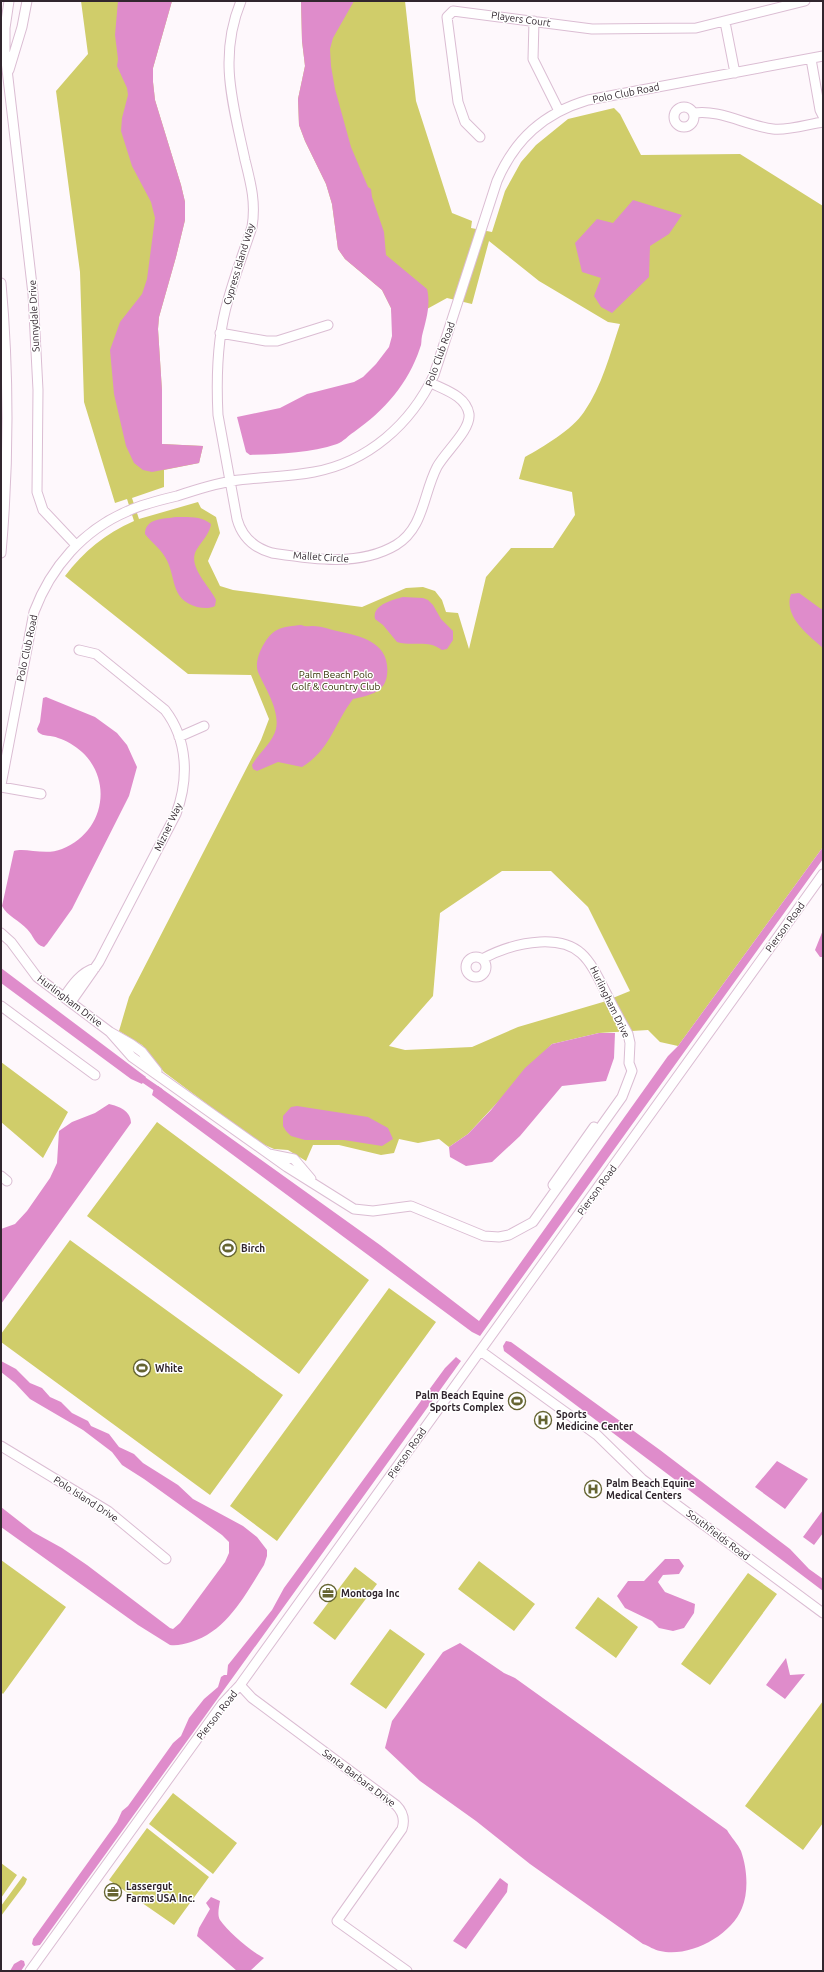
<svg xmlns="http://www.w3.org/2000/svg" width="824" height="1972" font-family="Ubuntu,sans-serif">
  <rect width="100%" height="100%" fill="#fef8fc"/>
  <!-- green -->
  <path fill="#d0cd6a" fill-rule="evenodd" d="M81,1H172L153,68V82L155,100L181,185L185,202V220L176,257L159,317L158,329L162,391V444L203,446L199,463L164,470V487L132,498L139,519L198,502L201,508L216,517L220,533L208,561L220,586L233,590L362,607L406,588L423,587L435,591L442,600L446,612L458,613L469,649L486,577L511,548H553L575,515L572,492L519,479L525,457C543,447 572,430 584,412C602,386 610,354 620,324L608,322L539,281L489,241L472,304L447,298L427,309L393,320L391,308L382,290L345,259L338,249L332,204L326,184L305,141L299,125L298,99L305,66L302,41L301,1H405L416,101L452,213L472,221L471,228L492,232L505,191L521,162L536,145L568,119L614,108L620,114L641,155L740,154L823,206V847L678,1046L660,1042L648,1030L599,1033L552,1044L468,1134L449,1147L439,1139L418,1143L399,1139L394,1153L381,1155L339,1145H313L306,1161L288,1150L274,1149L258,1142L164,1072L142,1045L119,1031L129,997L261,740L269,719L251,675L188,674L65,576C84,551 105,534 134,521L127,499L115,503L84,402L80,272L56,91L88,54ZM502,871H551L588,907L630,991L603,1002L518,1027L472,1047L405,1050L389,1046L433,996L440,913Z
    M1,1062L68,1112L43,1158L1,1122Z
    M157,1122L369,1280L299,1374L87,1216Z
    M70,1240L283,1395L210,1495L1,1342V1334Z
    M389,1288L436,1322L277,1541L230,1506Z
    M1,1560L66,1607L3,1694L1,1692Z
    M479,1561L535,1604L514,1631L458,1589Z
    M355,1567L377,1584L335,1640L313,1623Z
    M748,1573L777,1594L710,1685L681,1664Z
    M598,1597L638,1627L616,1658L575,1628Z
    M390,1629L425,1654L386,1709L350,1684Z
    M823,1701V1823L803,1850L745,1806Z
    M173,1793L237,1843L213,1874L149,1824Z
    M147,1828L209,1877L174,1925L109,1880Z
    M1,1863L17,1875L1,1898Z
    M23,1876L27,1879L25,1884L1,1916V1906Z"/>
  <!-- water -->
  <path fill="#df8ccb" d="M118,1H172L153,68V82L155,100L181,185L185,202V220L176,257L159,317L158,329L162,391V444L203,446L199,463L152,472L143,470L134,463L126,446L114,394L110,350L120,322L142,294L147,279L155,218L151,202L132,166L121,131L122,118L128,95L127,88L117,66L118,59L115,35Z
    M301,1H354L333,38L330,49L331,66L335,89L351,147L368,187L371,189L372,197L384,232L386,255L427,289C431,305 426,320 422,336C421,340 422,344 420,348C408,384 385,410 354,432C349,435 343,442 337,444C310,453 279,454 250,455L246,452L237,417L280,408L307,394L354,382L363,377L376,364L389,347L392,336L391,308L382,290L345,259L338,249L332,204L326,184L305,141L299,125L298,99L305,66L302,41Z
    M633,200L682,215L669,234L650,246L649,277L612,313L601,307L594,296L601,278L582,272L575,243L597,219L613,223Z
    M176,517C188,517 202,516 211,524C210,533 202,541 197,549C186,566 210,586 216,600L215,606C209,609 203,608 197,607C169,599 177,576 165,557C160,548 151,542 145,534C145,518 164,519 176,517Z
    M799,593L821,609L823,608V648C808,635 783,616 791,594Z
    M403,597L423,598L428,600L433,605L441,619L453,631V640L447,649L442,650C427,639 414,647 397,642L383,625L375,619C372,605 392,600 403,597Z
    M301,625C306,627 308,626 313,626C320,626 329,629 337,631C362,636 391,643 387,675C385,693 367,696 353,699C334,724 330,750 302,767L278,762L257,771L253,769L252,765C259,753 273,742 276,729C280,710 265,688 258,672C253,660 266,635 277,630C284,626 293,626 301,625Z
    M46,697L95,717L117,733L127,745L137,767L129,796L72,909L47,944L44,947C34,944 34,936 27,929C20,921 7,916 2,906L14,851C25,847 45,856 62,849C103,833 114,782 82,752C75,746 66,740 58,738C52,735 43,737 38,732L37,729L40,722L43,698Z
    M823,847V859L480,1336L472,1332L152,1095L154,1088L158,1086L380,1245L479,1321L668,1056L678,1046Z
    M823,930V957H820L815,950Z
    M1,968L146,1077L142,1084L131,1079L1,983Z
    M599,1033H615L614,1058L606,1081L562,1086L520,1136L492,1162L466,1166L450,1157L449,1147L468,1134L491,1110L525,1068L552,1044Z
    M109,1104C119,1106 131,1111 131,1123L1,1304V1229L15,1224L27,1211L50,1178L57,1163L59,1131L72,1122L95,1113Z
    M297,1106L368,1117L388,1128L393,1139L382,1146L344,1140H305L291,1136L286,1131L283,1126V1116L291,1107Z
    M506,1341L511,1342L660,1450L790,1549L809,1569L823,1579V1591L504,1351L503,1346Z
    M456,1357L461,1361L40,1945L34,1946L32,1944L33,1939L117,1822L122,1811L128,1806L173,1743L181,1736L189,1718L204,1699L218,1687L221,1677L224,1675H227L228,1665L272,1610L284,1588L445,1368Z
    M1,1361L16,1369L30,1383L42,1388L50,1397L61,1402L72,1413L88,1421L91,1426L109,1434L119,1447L134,1454L143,1463L178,1485L193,1499L243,1526L257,1537L267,1550V1556L264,1565C245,1595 227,1631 191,1642C184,1644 177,1646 170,1645L138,1625L1,1527V1507L33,1532L62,1548L87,1565L170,1628L173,1629L180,1623L225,1562L229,1553V1542L222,1535L144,1479L122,1465L112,1452L83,1430L30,1399L15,1383L1,1372Z
    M777,1461L808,1479L785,1509L755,1487Z
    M823,1510V1533L814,1545L803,1537Z
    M665,1559H679L684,1566L679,1574L663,1575L658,1582L665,1592L695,1604L694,1613L684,1628L673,1631L659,1628L652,1621L625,1608L617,1596L628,1581H644Z
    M460,1643L504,1673L515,1678L727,1830C731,1837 738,1844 741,1851C747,1868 749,1891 742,1908C731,1936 689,1958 660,1951C654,1950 649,1946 643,1944L530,1864L476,1821L420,1781L385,1748L392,1721L443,1652Z
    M786,1658L790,1675L805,1674L785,1699L766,1685Z
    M500,1878L508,1884L507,1892L466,1949L453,1941Z
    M211,1897L220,1901C219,1907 217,1915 220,1920C228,1932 252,1952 264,1958L250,1971H237L197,1936L199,1928L210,1909L206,1903Z
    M21,1960L24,1961L25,1965L21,1971H10L14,1964Z"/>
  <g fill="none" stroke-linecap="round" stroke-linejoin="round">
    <!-- canal -->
    <path stroke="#df8ccb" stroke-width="6" d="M138,1076L160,1091"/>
    <!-- minor casing -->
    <g stroke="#dbbdd3" stroke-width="11">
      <path id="minor" d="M9,1L5,28V52L33,294L38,390L37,492L43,510L76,545
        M241,1C218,57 233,104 245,160C251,184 256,203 252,227C244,251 235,275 228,300C217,337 216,376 218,415L237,519C242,537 254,548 272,553C312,559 359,567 396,545C424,528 423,494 437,467C445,452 471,430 469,414C466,396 445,390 431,383
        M534,21L533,59L559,111
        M725,22L735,73
        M811,59L820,110L823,116
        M9,70L22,27L27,1
        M674 117a10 10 0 1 1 20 0a10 10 0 1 1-20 0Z
        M694,113C720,109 747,126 773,129C787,131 809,124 823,122
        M480,137L465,122L458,102L447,17L453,11L592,29L696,28L805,1
        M1,283C9,373 9,463 1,553
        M220,333L266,341H277L328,325
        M179,737L204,726
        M1,785L34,612C51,567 83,530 128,511C143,504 160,500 177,496C195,490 214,484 232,481C259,477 287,477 314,472C368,462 411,424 434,375L497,181C515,139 544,113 588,100L823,56
        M1,787L41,794
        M1,933L11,942L37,977L110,1032L131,1044L142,1052L157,1071
        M466 967a10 10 0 1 1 20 0a10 10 0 1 1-20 0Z
        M64,997C72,985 81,972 95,968
        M71,1002L99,962L176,814C189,779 188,740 165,710L96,654L79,650
        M1,1006L95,1075
        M110,1032L132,1057L287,1167L354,1209L373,1211L411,1206L484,1236L499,1237L509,1235L533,1222L622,1097L632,1071L629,1063L630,1043L628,1034C620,1020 612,1005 605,991C589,959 580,940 540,942C519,943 501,949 482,959
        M269,1154L294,1159L311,1179
        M1,1176L7,1181
        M553,1185L594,1127
        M482,1352L597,1435L642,1479L823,1613
        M1,1446L108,1511L166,1559
        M240,1685L252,1698L396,1805C403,1812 405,1820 402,1829L337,1921L407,1971
        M30,1971L223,1703L240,1685C435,1415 630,1145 823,874"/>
    </g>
    <!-- minor -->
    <use href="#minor" stroke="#fff" stroke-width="9"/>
  </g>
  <!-- icons -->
  <defs>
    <g id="stadium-ring" transform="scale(0.9)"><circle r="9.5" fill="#fff" stroke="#656431" stroke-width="1.5"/><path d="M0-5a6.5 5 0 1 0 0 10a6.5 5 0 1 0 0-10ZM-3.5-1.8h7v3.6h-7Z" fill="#656431"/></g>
    <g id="hospital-ring" transform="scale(0.9)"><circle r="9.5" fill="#fff" stroke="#656431" stroke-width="1.5"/><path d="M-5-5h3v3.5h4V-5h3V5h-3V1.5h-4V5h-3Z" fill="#656431"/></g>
    <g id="office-ring" transform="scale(0.9)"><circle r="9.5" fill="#fff" stroke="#656431" stroke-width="1.5"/><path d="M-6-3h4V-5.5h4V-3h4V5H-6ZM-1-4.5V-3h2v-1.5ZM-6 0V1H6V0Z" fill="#656431"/></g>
  </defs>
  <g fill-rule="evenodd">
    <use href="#stadium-ring" x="228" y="1248"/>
    <use href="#stadium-ring" x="142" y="1368"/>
    <use href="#stadium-ring" x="517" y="1401"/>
    <use href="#hospital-ring" x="543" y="1420"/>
    <use href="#hospital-ring" x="593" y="1489"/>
    <use href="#office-ring" x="328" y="1593"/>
    <use href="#office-ring" x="113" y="1892"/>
  </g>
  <g text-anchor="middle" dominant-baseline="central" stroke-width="3" stroke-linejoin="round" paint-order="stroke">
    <!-- street labels -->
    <g font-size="10" fill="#31262e" stroke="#fff">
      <text transform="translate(521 19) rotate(8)">Players Court</text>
      <text transform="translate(626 93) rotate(-11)">Polo Club Road</text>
      <text transform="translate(239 264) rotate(-73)">Cypress Island Way</text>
      <text transform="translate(34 316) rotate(-93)">Sunnydale Drive</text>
      <text transform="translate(440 354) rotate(-70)">Polo Club Road</text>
      <text transform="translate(321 557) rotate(4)">Mallet Circle</text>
      <text transform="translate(27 648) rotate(-78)">Polo Club Road</text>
      <text transform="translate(168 827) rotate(-65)">Mizner Way</text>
      <text transform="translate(785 927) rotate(-54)">Pierson Road</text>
      <text transform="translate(70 1001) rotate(37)">Hurlingham Drive</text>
      <text transform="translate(610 1002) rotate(64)">Hurlingham Drive</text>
      <text transform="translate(597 1190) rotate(-54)">Pierson Road</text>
      <text transform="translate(407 1453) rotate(-55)">Pierson Road</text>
      <text transform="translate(86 1499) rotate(33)">Polo Island Drive</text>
      <text transform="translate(718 1535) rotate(37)">Southfields Road</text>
      <text transform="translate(217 1715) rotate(-52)">Pierson Road</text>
      <text transform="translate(359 1778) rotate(37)">Santa Barbara Drive</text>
    </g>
    <!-- park labels -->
    <g font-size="10" fill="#312f00" stroke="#fff">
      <text x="336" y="674">Palm Beach Polo<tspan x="336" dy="12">Golf &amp; Country Club</tspan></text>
    </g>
    <!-- poi labels -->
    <g font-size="10" font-weight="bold" fill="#31262e" stroke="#fff" text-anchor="start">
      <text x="241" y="1248">Birch</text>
      <text x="155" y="1368">White</text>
      <text x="504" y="1395" text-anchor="end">Palm Beach Equine<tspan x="504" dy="12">Sports Complex</tspan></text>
      <text x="556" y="1414">Sports<tspan x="556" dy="12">Medicine Center</tspan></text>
      <text x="606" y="1483">Palm Beach Equine<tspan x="606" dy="12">Medical Centers</tspan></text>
      <text x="341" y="1593">Montoga Inc</text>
      <text x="126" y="1886">Lassergut<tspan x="126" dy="12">Farms USA Inc.</tspan></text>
    </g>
  </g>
  <!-- border -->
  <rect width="824" height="1972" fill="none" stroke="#31262e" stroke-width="4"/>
</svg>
